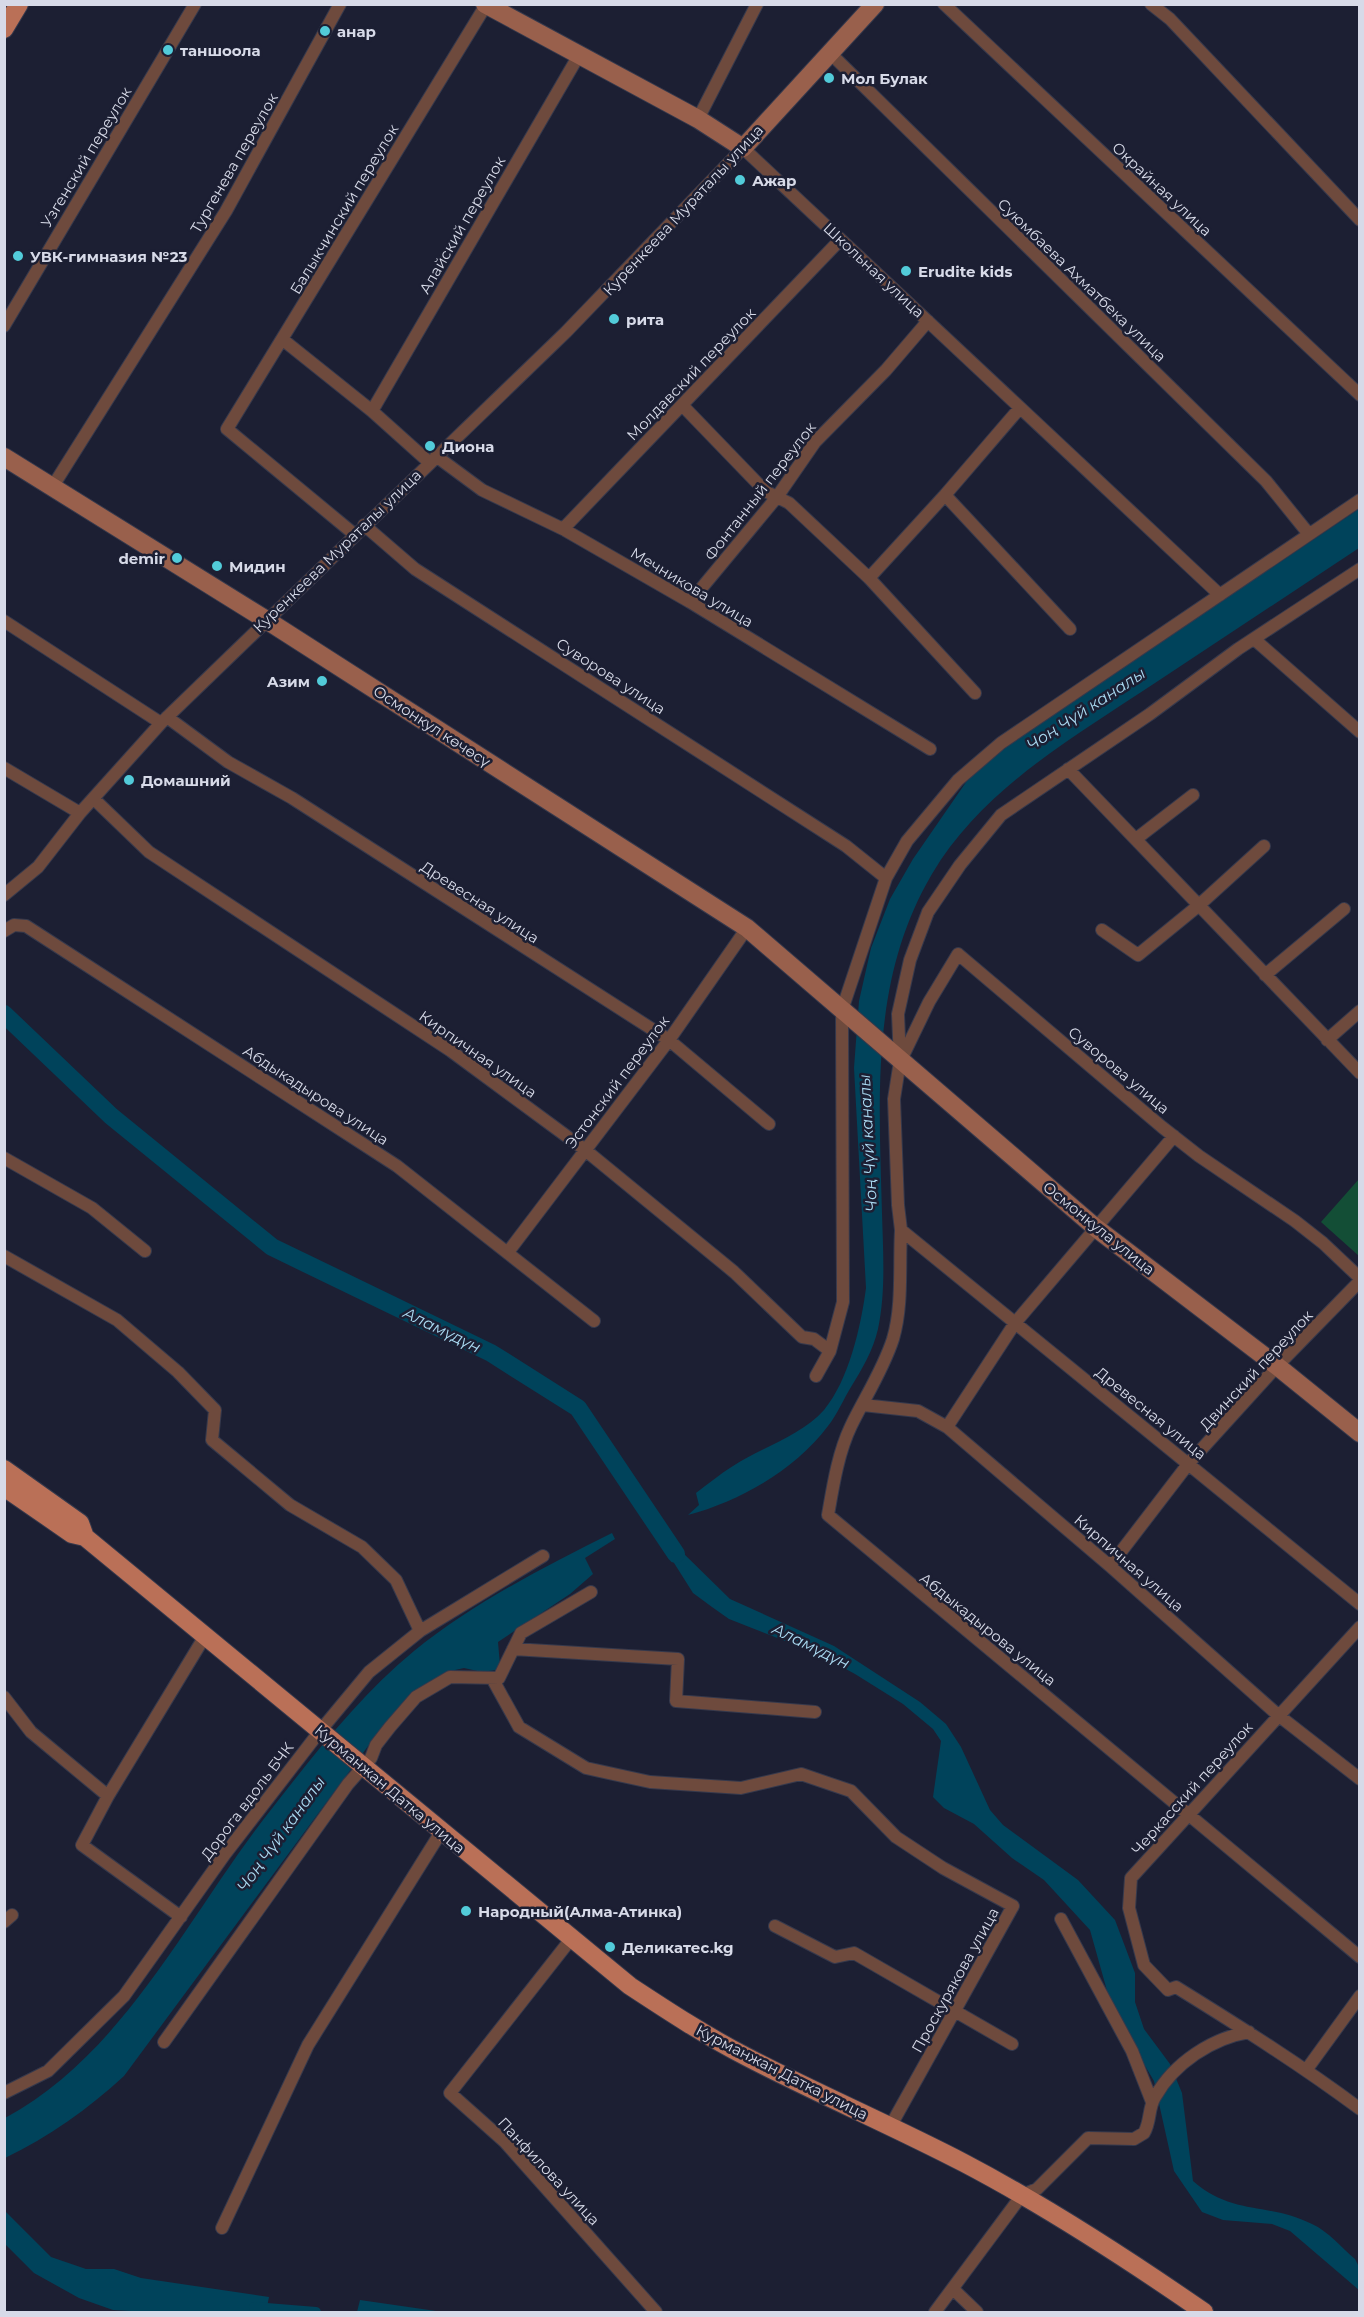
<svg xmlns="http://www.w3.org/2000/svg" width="1364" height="2317" font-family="Montserrat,sans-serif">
  <rect width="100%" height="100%" fill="#1c1f33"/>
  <!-- green -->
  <path fill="#134e36" d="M1359,1179V1256L1321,1222Z"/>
  <!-- water -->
  <path fill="#00435b" d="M1359,509V548C1291,593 1223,638 1155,683C1074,737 983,788 932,874C870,979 879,1097 882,1213C883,1251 886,1292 878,1329C873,1351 862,1369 851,1387C843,1400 837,1415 828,1426C795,1470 740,1501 688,1515L699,1505L696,1493C708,1484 720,1474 733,1466C761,1448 802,1435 824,1410C849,1380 861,1326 866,1288L854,1068L859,1001L871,948L890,899L913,859L971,775L1013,741Z
    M668,1531L680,1550L730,1599L834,1646L920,1702L946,1724L961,1747L990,1810L1003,1825L1078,1880L1115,1920L1135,1973V2002L1144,2029L1170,2064L1182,2093L1193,2181C1233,2216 1268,2202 1312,2224C1328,2231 1342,2248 1355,2259L1359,2267V2290L1290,2231L1272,2224L1223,2220L1202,2212L1174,2171L1154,2081L1113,2012L1090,1930L1044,1880L1012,1858L974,1824L944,1808L933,1797L941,1741L933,1729L903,1704L855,1674L816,1653L729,1619L712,1607L693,1593L657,1536Z
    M612,1533L615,1539L585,1558L593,1574L570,1594L498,1642L500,1665L496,1670L482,1672L464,1668L455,1670L435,1683L377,1734L124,2076C88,2109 49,2137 5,2158V2118C122,2055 185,1922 263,1820C309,1761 356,1699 414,1651C473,1603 544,1567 612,1533Z
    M4,2210L51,2257L86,2269H114L141,2278L269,2297L266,2312H149L113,2310L79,2298L34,2273L5,2244Z
    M360,2300L443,2312H357Z"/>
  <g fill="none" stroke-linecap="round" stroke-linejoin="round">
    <!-- canal -->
    <path stroke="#00435b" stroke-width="10" d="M254,2307L316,2312"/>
    <!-- river -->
    <path stroke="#00435b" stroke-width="18" d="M4,1014L111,1116L272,1247L491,1353L578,1408L676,1554"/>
    <!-- street casing -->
    <g stroke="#36394c" stroke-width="14">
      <path id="street" d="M944,4L1360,395
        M1151,4L1170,19L1360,220
        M830,53L1266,481L1308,533
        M698,119L757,4
        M4,326L195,4
        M282,339L372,411L430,463
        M682,405L765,491L789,503L869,578L975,693
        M372,411L579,55
        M436,456L482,490L563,529L690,602L930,749
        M53,486L226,211L340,4
        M945,495L1070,629
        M364,525L415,569L846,846L886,878
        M563,529L840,240
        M354,534L227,429L486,5
        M1360,569L1238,649L1150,714L1001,815L960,865L928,912L910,960L898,1014L900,1061L894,1099L898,1205L901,1230L1360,1604
        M869,578L945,495L1019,409
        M690,602L777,497L815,442L886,370L928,321
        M4,621L161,723
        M1254,639L1360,732
        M167,717L228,762L292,798L669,1040L769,1124
        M4,768L80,813
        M1068,769L1360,1073
        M95,800L149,852L451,1051L584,1149L734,1272L802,1337L814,1339L830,1351
        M1136,839L1193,795
        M4,895L38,867L80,813L161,723L566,332L743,148L1220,595
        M1102,930L1138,955L1198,906L1264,846
        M4,931L14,925L26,926L397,1166L594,1321
        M1265,975L1344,909
        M1327,1040L1360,1011
        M901,1060L929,1002L958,954L1162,1127L1199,1156L1295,1221L1323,1243L1360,1278
        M4,1158L92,1208L145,1251
        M901,1230C899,1266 903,1305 893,1339C883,1370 865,1397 851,1426C838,1453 833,1486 828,1515L1360,1957
        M508,1252L669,1040L747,928
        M4,1256L117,1320L178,1372L215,1410L212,1440L290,1505L362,1547L396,1580L420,1631
        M816,1376L830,1351L843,1302L842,1010L886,878L907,841L958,780L1001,743L1360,500
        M863,1405L918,1411L947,1427L1110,1566L1278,1715L1360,1779
        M947,1427L1015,1323L1174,1136
        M1110,1566L1189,1463L1277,1366L1360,1281
        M1360,1627L1131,1878L1129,1908L1144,1965L1168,1990L1176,1987C1239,2026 1301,2065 1360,2109
        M513,1649L678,1659L676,1701L815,1712
        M492,1678L519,1727L586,1768L650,1782L741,1788L801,1774L851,1791L896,1837L943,1868L1013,1906L890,2127
        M4,1697L31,1732L108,1796
        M181,1917L82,1845L108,1796L205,1636
        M1061,1919L1132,2051L1152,2102
        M4,1922L12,1915
        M775,1926L835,1957L854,1953L1012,2044
        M571,1939L450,2093L505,2142L656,2312
        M164,2042L348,1784L371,1758L376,1745L390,1727L416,1697L450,1677L499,1678L521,1633L591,1592
        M1307,2069L1360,1996
        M4,2093L48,2071L124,1996L225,1854L320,1731L369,1672L420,1631L543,1556
        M222,2228L308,2045L441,1832
        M954,2290L977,2312
        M935,2312L1022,2195L1037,2189L1088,2138L1134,2139L1144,2133C1151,2121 1148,2108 1155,2097C1174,2063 1212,2038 1249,2032"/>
    </g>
    <!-- secondary casing -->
    <g stroke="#36394c" stroke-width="20">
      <path id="secondary" d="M485,4L698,119L743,148L875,4
        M4,457L268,621L747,928L1096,1228L1277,1366L1360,1433"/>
    </g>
    <!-- primary casing -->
    <g stroke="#36394c" stroke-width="20">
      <path id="primary" d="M4,29L19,4
        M4,1469L80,1523L85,1537
        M4,1487L72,1534L85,1537L630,1986C668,2011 706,2036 747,2057C818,2094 893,2126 964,2163C1048,2207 1126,2258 1204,2312"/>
    </g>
    <!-- street -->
    <use href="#street" stroke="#6e4a3d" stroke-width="12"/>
    <!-- secondary -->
    <use href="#secondary" stroke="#99604c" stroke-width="18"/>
    <!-- primary -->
    <use href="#primary" stroke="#ba7057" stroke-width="18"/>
  </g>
  <!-- markers -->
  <g fill="#52cbd9" stroke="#1c1f33" stroke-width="2">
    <circle cx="325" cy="31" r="6"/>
    <circle cx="168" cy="50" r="6"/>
    <circle cx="829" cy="78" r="6"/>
    <circle cx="740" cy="180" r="6"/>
    <circle cx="18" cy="256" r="6"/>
    <circle cx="906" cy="271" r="6"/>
    <circle cx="614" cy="319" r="6"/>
    <circle cx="430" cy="446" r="6"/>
    <circle cx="177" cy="558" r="6"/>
    <circle cx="217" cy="566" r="6"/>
    <circle cx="322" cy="681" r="6"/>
    <circle cx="129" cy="780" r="6"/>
    <circle cx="466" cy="1911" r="6"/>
    <circle cx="610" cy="1947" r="6"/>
  </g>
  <g text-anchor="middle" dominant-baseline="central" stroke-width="5" stroke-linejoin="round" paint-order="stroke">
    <!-- poi labels -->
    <g font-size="15" font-weight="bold" fill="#d7dae8" stroke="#1c1f33" text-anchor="start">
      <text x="337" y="31">анар</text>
      <text x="180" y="50">таншоола</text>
      <text x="841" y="78">Мол Булак</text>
      <text x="752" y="180">Ажар</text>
      <text x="30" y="256">УВК-гимназия №23</text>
      <text x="918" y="271">Erudite kids</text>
      <text x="626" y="319">рита</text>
      <text x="442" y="446">Диона</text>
      <text x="165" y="558" text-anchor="end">demir</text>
      <text x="229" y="566">Мидин</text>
      <text x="310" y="681" text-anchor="end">Азим</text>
      <text x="141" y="780">Домашний</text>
      <text x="478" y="1911">Народный(Алма-Атинка)</text>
      <text x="622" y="1947">Деликатес.kg</text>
    </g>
    <!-- street labels -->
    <g font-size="15" fill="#d7dae8" stroke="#1c1f33">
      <text transform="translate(86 157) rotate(-59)">Узгенский переулок</text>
      <text transform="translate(234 163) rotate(-60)">Тургенева переулок</text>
      <text transform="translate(1162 189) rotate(43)">Окрайная улица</text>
      <text transform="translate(344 209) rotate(-59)">Балыкчинский переулок</text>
      <text transform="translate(683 210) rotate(-47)">Куренкеева Мураталы улица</text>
      <text transform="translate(462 225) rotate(-60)">Алайский переулок</text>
      <text transform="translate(874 270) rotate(43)">Школьная улица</text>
      <text transform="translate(1082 280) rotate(44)">Суюмбаева Ахматбека улица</text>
      <text transform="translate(691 374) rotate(-46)">Молдавский переулок</text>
      <text transform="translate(760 491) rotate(-52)">Фонтанный переулок</text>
      <text transform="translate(337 551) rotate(-44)">Куренкеева Мураталы улица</text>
      <text transform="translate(692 587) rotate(31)">Мечникова улица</text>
      <text transform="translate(611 676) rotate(33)">Суворова улица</text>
      <text transform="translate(432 726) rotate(33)">Осмонкул көчөсү</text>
      <text transform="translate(480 902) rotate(33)">Древесная улица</text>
      <text transform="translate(478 1054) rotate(35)">Кирпичная улица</text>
      <text transform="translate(1119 1070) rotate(40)">Суворова улица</text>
      <text transform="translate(617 1082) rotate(-53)">Эстонский переулок</text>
      <text transform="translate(316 1095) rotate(33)">Абдыкадырова улица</text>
      <text transform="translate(1099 1228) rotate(39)">Осмонкула улица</text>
      <text transform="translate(1256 1370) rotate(-47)">Двинский переулок</text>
      <text transform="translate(1151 1413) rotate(39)">Древесная улица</text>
      <text transform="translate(1129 1563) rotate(41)">Кирпичная улица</text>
      <text transform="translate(988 1629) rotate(39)">Абдыкадырова улица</text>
      <text transform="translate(1192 1788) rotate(-48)">Черкасский переулок</text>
      <text transform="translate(390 1789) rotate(40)">Курманжан Датка улица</text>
      <text transform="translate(247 1801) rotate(-53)">Дорога вдоль БЧК</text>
      <text transform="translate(955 1980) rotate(-61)">Проскурякова улица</text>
      <text transform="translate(782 2072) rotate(27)">Курманжан Датка улица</text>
      <text transform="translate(549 2171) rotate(47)">Панфилова улица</text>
    </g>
    <!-- water labels -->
    <g font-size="16" font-style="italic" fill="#aadaf2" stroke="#1c1f33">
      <text transform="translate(1086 709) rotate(-33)">Чоң Чүй каналы</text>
      <text transform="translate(868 1143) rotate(-93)">Чоң Чүй каналы</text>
      <text transform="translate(442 1330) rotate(26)">Аламүдүн</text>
      <text transform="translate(811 1646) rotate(26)">Аламүдүн</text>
      <text transform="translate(281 1834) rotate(-54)">Чоң Чүй каналы</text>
    </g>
  </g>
  <!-- border -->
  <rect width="1364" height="2317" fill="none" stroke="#d7dae8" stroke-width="12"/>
</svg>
